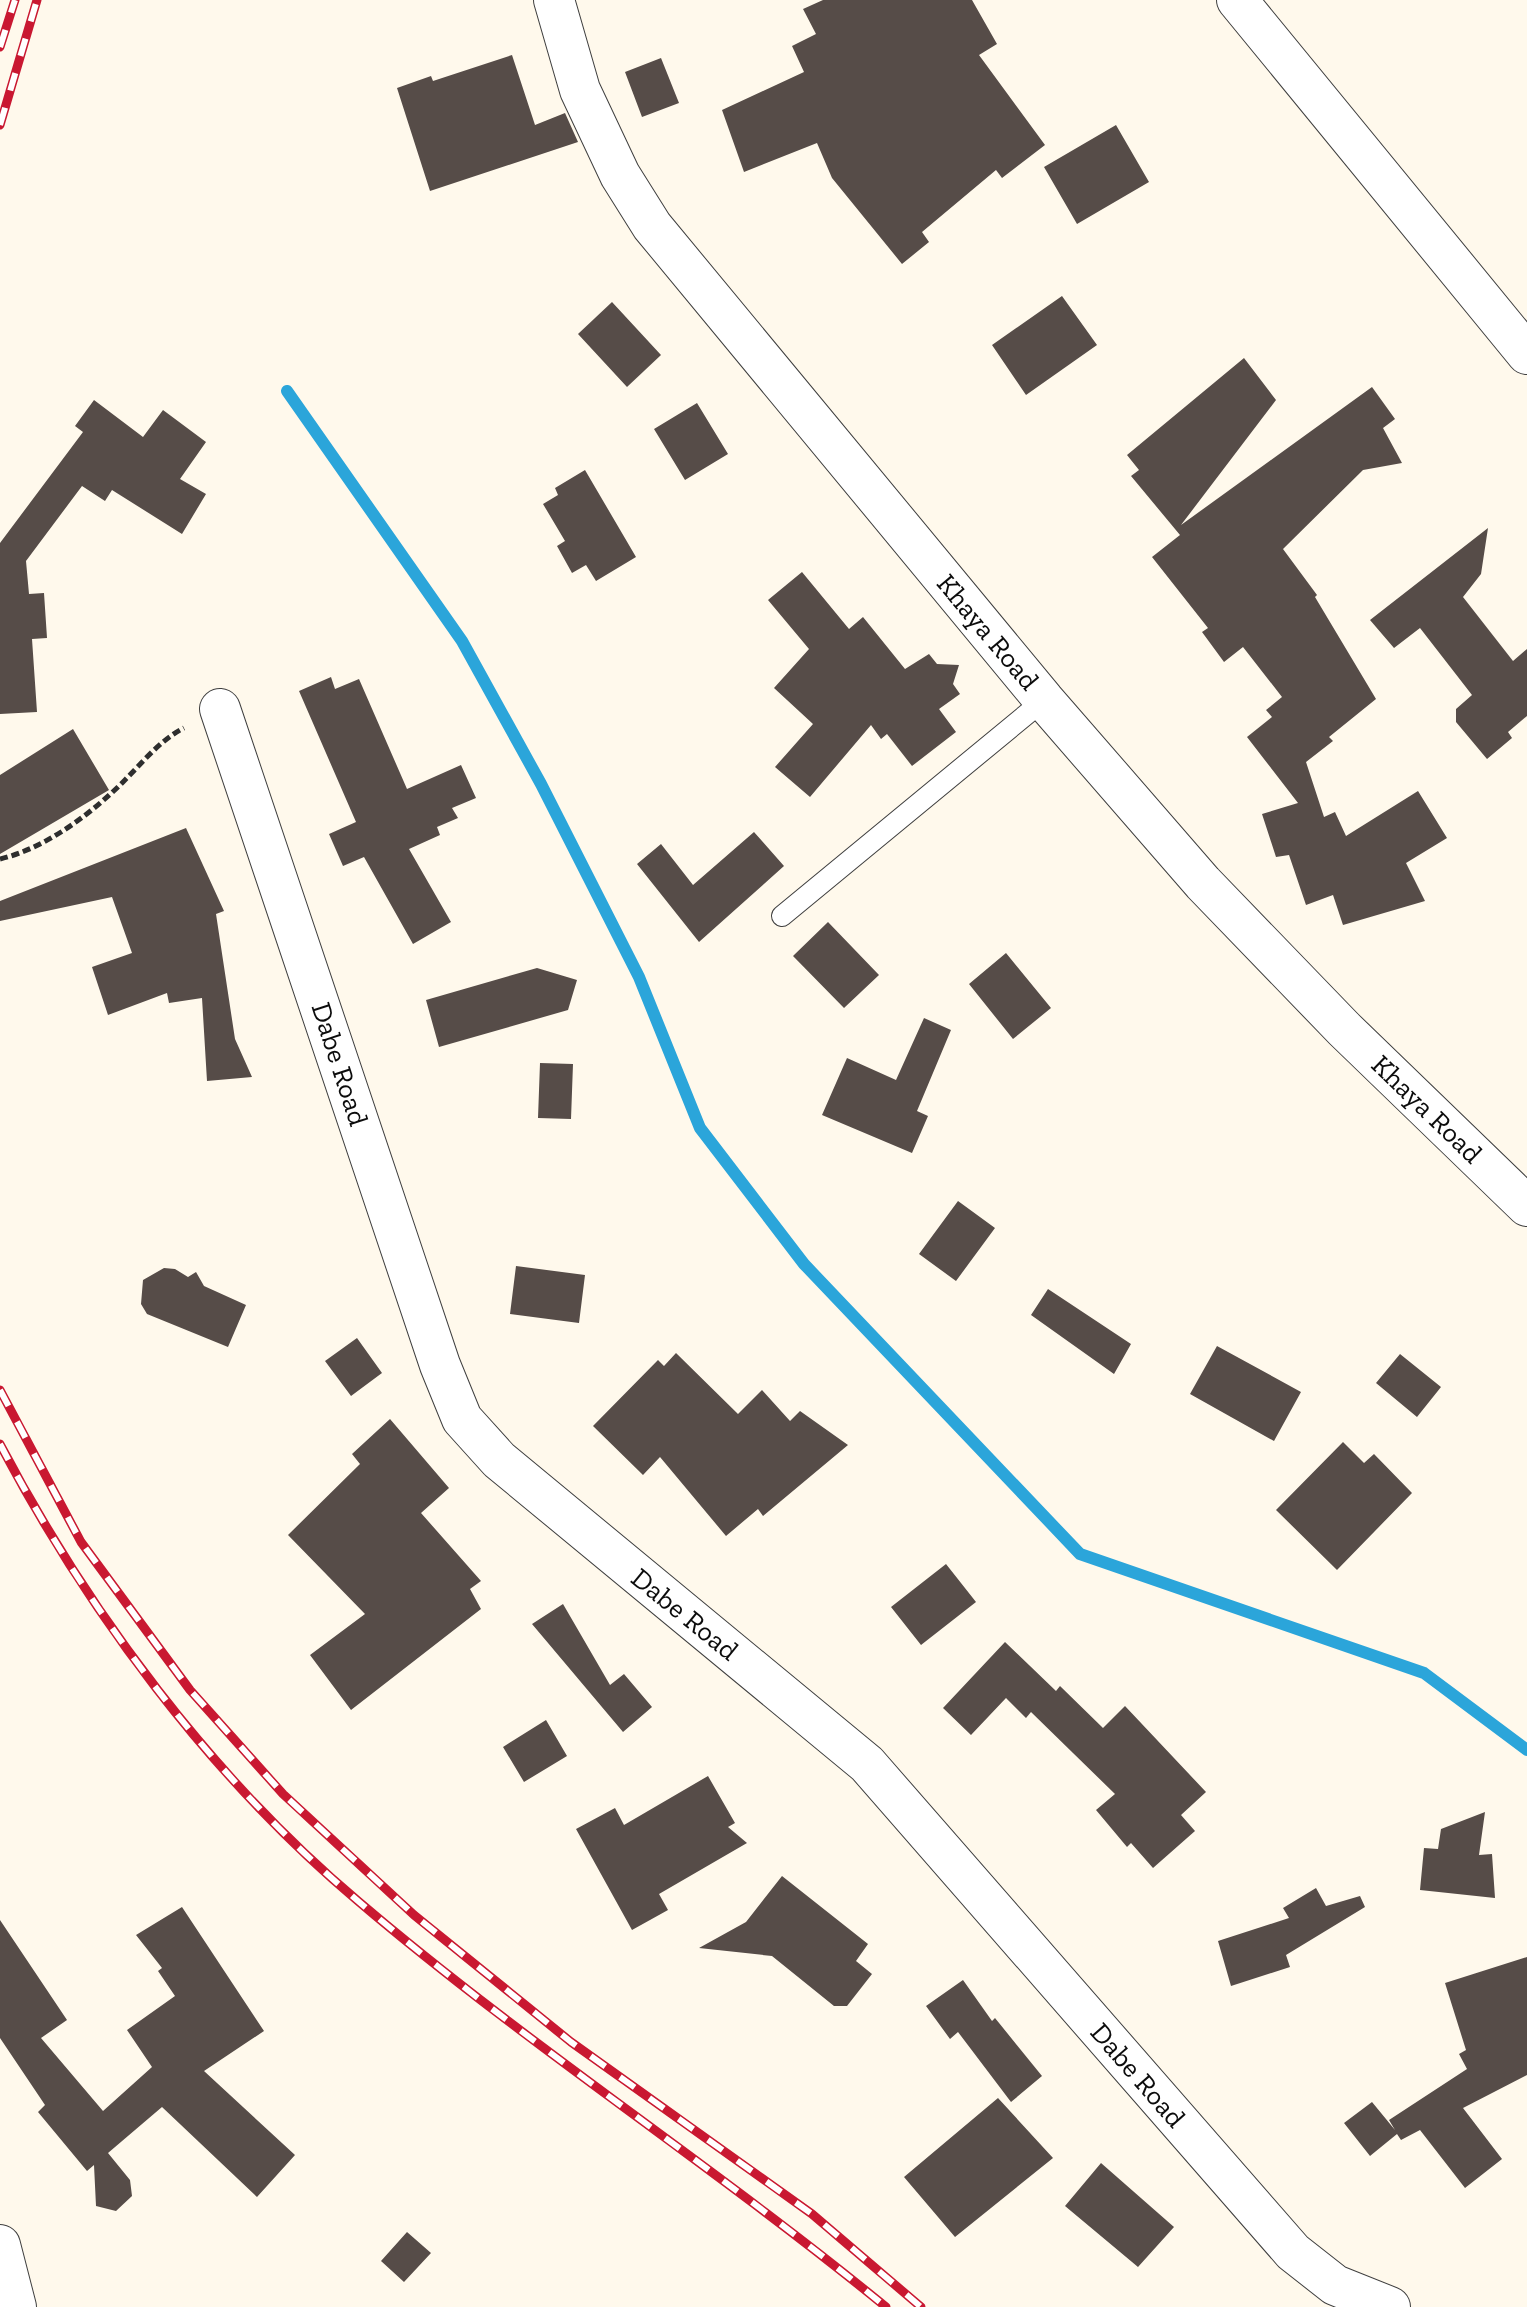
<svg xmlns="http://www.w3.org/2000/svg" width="1527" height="2307" font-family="'Zilla Slab',serif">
  <rect width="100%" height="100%" fill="#fff9ec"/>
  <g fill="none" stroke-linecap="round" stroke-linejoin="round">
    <!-- stream -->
    <path stroke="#2ba5da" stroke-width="12" d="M287,391L462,641L541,784L639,977L700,1128L804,1264L1080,1554L1424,1673L1527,1750"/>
  </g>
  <!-- building -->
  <path fill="#564c48" d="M823,0H972L997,44L979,55L1045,145L1002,178L996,170L922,232L929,242L902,264L832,178L817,143L744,172L722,110L804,72L792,46L816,34L803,9Z
    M512,55L535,125L565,113L578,142L430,191L397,88L431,76L433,81Z
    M661,58L679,103L642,117L625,72Z
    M1116,125L1149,182L1077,224L1044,167Z
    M1062,296L1097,345L1026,395L992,345Z
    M612,302L661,355L627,387L578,334Z
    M1244,358L1276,400L1181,525L1372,387L1395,419L1383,428L1402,463L1363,470L1283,549L1317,595L1315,597L1376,699L1329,737L1333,741L1306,762L1324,817L1335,812L1346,836L1418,791L1447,838L1406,863L1425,901L1343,925L1333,895L1306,905L1289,855L1276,857L1262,814L1298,803L1247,737L1272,717L1266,710L1282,697L1243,647L1224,662L1202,632L1208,628L1152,557L1180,535L1131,476L1139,470L1127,455Z
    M94,400L143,437L163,410L206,442L180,479L206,494L182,534L112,490L105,501L82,486L26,561L29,594L44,593L47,638L32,639L37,712L0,714V543L83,432L75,426Z
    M697,403L728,454L685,480L654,429Z
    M585,470L636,557L596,581L586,565L572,573L557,546L565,541L543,504L558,495L555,488Z
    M1488,528L1481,574L1463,597L1513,661L1527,649V716L1508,732L1512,738L1487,759L1456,722V709L1472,695L1420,628L1394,648L1370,620Z
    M802,572L849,629L863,617L905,669L929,654L937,664L959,665L953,684L960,694L939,709L956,732L912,766L887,734L881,739L871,725L810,797L775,767L813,724L774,688L809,649L768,600Z
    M331,677L335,689L359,679L407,789L461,765L476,798L452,808L458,818L437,827L440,835L409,849L451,922L413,944L364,857L343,866L329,834L356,822L299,691Z
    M73,729L109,790L0,854V775Z
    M186,828L224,911L216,914L235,1039L252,1077L207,1081L202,998L169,1003L167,993L108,1015L92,967L132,953L112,897L0,921V901Z
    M754,832L784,866L699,942L637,864L661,844L693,885Z
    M828,922L879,975L844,1008L793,956Z
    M1006,953L1051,1008L1013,1039L969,984Z
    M537,968L577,980L568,1010L439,1047L426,1000Z
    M924,1018L951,1030L917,1111L928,1116L912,1153L822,1115L847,1058L896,1080Z
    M540,1063L573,1064L571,1119L538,1118Z
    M958,1201L995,1228L956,1281L919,1254Z
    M516,1266L585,1275L579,1323L510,1314Z
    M164,1268L175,1269L188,1277L196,1272L204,1286L246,1305L228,1347L147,1314L141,1304L143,1280Z
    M1048,1289L1131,1344L1114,1374L1031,1315Z
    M357,1338L382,1373L351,1396L325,1361Z
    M1217,1346L1301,1392L1274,1441L1190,1394Z
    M676,1353L738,1414L762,1390L790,1421L800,1411L848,1445L763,1516L758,1509L726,1536L660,1457L643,1475L593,1426L658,1360L664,1366Z
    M1400,1354L1441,1387L1417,1417L1376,1383Z
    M390,1419L449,1488L421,1513L481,1581L470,1589L481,1609L351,1710L310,1655L365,1614L288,1535L360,1464L352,1454Z
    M1343,1442L1364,1463L1374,1454L1412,1493L1337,1570L1276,1510Z
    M946,1564L976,1602L921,1645L891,1607Z
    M563,1604L610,1685L624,1674L652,1707L623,1732L532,1624Z
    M1005,1642L1056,1691L1060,1686L1103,1728L1125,1706L1206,1792L1181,1815L1195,1831L1153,1868L1131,1843L1127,1847L1096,1810L1115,1794L1031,1712L1026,1718L1006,1698L971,1735L943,1708Z
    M546,1720L567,1756L524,1782L503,1747Z
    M708,1776L735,1823L728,1827L747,1843L659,1894L668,1910L632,1930L576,1829L615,1808L624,1825Z
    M1485,1812L1479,1855L1492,1854L1495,1898L1420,1890L1424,1848L1438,1849L1441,1829Z
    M782,1876L868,1944L856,1961L872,1974L847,2006H834L772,1956L699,1948L746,1922Z
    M1316,1888L1326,1906L1360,1896L1365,1907L1286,1955L1290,1967L1231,1986L1218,1941L1289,1918L1283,1908Z
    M182,1907L264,2031L204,2071L295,2155L257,2197L162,2107L108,2153L130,2180L132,2196L116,2211L96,2206L94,2165L87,2171L38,2112L45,2105L0,2038V1920L67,2020L41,2038L103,2111L152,2067L127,2030L175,1996L158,1971L162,1968L136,1935Z
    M1527,1957V2075L1463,2108L1502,2159L1465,2188L1420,2130L1401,2140L1397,2134L1370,2156L1344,2123L1372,2102L1395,2130L1389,2120L1467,2069L1459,2054L1466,2050L1445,1983Z
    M963,1980L992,2021L995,2018L1042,2076L1011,2102L958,2032L950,2039L926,2006Z
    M998,2098L1053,2158L955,2237L904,2177Z
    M1101,2163L1174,2227L1138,2267L1065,2206Z
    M407,2232L431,2253L404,2282L381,2261Z"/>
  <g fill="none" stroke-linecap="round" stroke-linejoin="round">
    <!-- lane casing -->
    <g stroke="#3f3f3f" stroke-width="22">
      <path id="lane" d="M782,916L1044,700"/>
    </g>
    <!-- street casing -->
    <g stroke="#3f3f3f" stroke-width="42">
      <path id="street" d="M554,0L580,90L620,175L652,226L1044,700L1203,883L1344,1029L1527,1206
        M1237,0L1527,354
        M220,709L440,1365L462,1419L499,1460L867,1764L1293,2252L1335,2285L1390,2307
        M0,2245L16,2307"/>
    </g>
    <!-- path -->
    <path stroke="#2e2e2e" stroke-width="5" stroke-dasharray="8 4" stroke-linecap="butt" d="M0,859C46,848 91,814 124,781C142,763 160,740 184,728"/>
    <!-- lane -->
    <use href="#lane" stroke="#fff" stroke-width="20"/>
    <!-- street -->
    <use href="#street" stroke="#fff" stroke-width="40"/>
    <!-- rail casing -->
    <g stroke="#c91831" stroke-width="9">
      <path id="rail" d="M0,47L15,0
        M0,125L37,0
        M0,1390L81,1542L190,1690L283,1794L414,1915L571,2042L812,2214L921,2307
        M0,1444C88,1612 212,1778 358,1901C527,2045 714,2166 886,2307"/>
    </g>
    <!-- rail -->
    <use href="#rail" stroke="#fff" stroke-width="6" stroke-dasharray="18" stroke-linecap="butt"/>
  </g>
  <g text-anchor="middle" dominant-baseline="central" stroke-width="8" stroke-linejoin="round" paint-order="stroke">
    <!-- street labels -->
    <g font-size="28" fill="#0c0c0c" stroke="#fff">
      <text transform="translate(988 632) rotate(50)">Khaya Road</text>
      <text transform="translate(340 1064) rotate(72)">Dabe Road</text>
      <text transform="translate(1427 1109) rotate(44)">Khaya Road</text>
      <text transform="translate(685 1614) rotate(39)">Dabe Road</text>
      <text transform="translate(1138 2075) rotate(49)">Dabe Road</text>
    </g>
  </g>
</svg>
